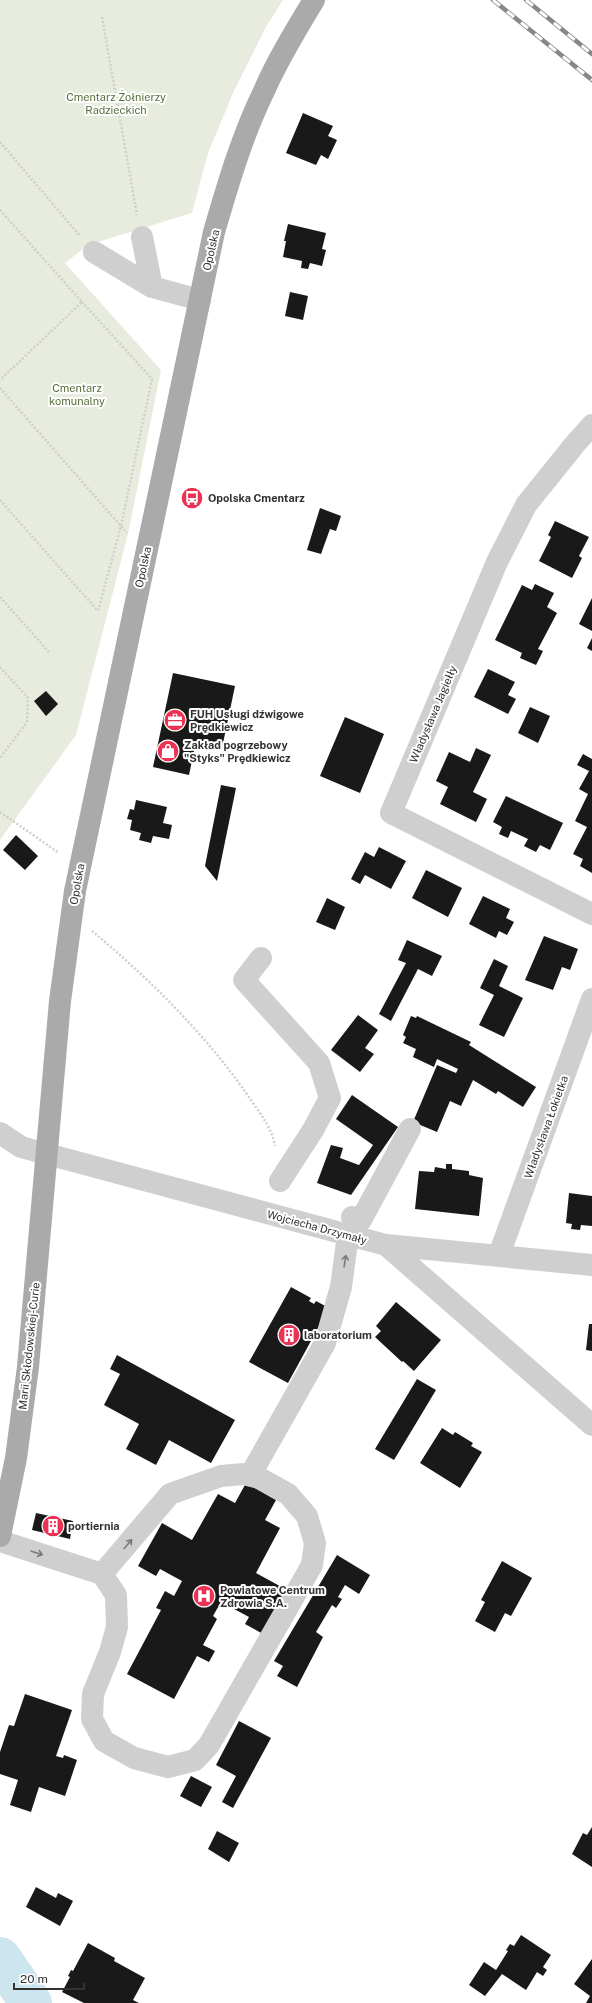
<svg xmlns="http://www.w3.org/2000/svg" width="592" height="2003" font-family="'Public Sans',sans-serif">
  <rect width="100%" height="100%" fill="#fff"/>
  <!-- green -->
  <path fill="#e7ecde" d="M0,0H283L266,27L234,91L208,153L192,213L88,245L65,263L161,370L128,534L76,735L0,840Z"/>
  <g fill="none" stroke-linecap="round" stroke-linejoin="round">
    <!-- river -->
    <path stroke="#cde5ef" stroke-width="42" d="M0,1958L31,2003"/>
  </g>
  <!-- building -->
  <path fill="#191919" d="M303,113L333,126L328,136L337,140L328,159L321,155L316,165L286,153Z
    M288,224L326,233L322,249L326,250L322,266L310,263L308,269L301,268L302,261L283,257L286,241H284Z
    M290,292L308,296L303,320L285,316Z
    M320,508L341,516L336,531L330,529L321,554L307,550Z
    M555,521L589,537L579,556L582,558L572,578L539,561L551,537L548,535Z
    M535,584L554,593L547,607L557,613L538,649L543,651L536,665L520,658L522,653L495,640L522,585L532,590Z
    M592,598V631L579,624Z
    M592,638V651L587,648Z
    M488,669L515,682L508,695L516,699L508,714L474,697Z
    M173,673L235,686L222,748L196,742L189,775L153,767Z
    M46,691L58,704L46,716L34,701Z
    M530,707L550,716L538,743L518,733Z
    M345,717L384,734L360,793L320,776Z
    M476,748L491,755L473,792L487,799L476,822L440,804L448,787L436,781L449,752L470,762Z
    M583,754L592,759V873L580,866L583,859L573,854L587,827L575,821L588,794L579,789L589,771L577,765Z
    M221,785L236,788L217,881L205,866Z
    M506,796L563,823L550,850L540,845L536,852L524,846L528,839L511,831L508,838L499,834L502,827L493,822Z
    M136,800L167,807L163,823L172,825L169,839L153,836L151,843L139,840L141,833L130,830L132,820L127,819L130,809L134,810Z
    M16,835L38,856L25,870L3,850Z
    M379,847L406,861L391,889L365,875L360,884L351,879L365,852L374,857Z
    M426,870L462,888L448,917L412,898Z
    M483,896L510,909L506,918L514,922L507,935L499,931L496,938L469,924Z
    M327,898L345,907L335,930L316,922Z
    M544,936L578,949L570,970L562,967L553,990L525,980Z
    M407,940L442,956L432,976L418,969L391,1021L379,1014L406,963L398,960Z
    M494,959L508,966L499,986L523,998L504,1037L479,1025L494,995L480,988Z
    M358,1015L378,1030L365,1048L374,1054L360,1072L331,1050Z
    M411,1016L416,1018L417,1016L471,1042L469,1045L536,1087L523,1107L498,1091L496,1094L473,1080L461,1106L450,1101L437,1132L413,1122L437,1065L456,1073L458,1069L437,1059L434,1067L413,1057L416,1049L403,1043L406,1037L403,1035Z
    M352,1095L398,1127L351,1195L317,1183L331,1145L343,1148L340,1158L359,1165L373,1145L336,1119Z
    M446,1164H452V1169L469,1171V1175L483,1178L479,1216L415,1209L419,1171L434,1172L435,1167L446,1169Z
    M569,1193L592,1196V1226L581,1225L580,1230L571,1229L572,1224L566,1223Z
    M291,1287L311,1298L309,1301L314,1304L316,1301L329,1308L288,1383L249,1362Z
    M396,1302L441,1340L414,1371L403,1361L402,1362L375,1337L381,1331L376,1326Z
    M589,1324H592V1351L586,1350Z
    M117,1355L235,1420L211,1463L169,1440L156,1465L126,1449L139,1424L104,1405L120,1374L110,1369Z
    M417,1379L436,1390L394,1460L375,1449Z
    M442,1428L453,1435L455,1432L473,1443L471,1446L482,1452L460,1488L420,1463Z
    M246,1483L276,1500L265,1520L280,1528L256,1573L287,1590L263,1634L245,1624L249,1617L221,1602L213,1616L217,1619L203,1645L215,1651L209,1662L197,1656L174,1699L127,1674L161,1610L156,1608L165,1591L174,1596L182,1581L160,1569L156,1576L138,1566L162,1523L192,1540L218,1494L235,1503Z
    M36,1513L73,1521L70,1539L32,1530Z
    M337,1555L370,1575L359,1594L345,1585L338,1597L342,1599L336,1608L332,1605L316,1632L323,1637L297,1687L277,1676L283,1666L274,1661Z
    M502,1561L532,1578L511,1616L505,1613L495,1632L475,1621L485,1602L481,1600Z
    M25,1694L72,1710L56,1756L63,1758L64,1755L77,1760L65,1796L39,1787L31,1812L10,1805L18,1780L0,1774V1752L9,1725L14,1726Z
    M239,1721L271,1738L233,1808L222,1802L236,1776L216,1765Z
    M191,1776L212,1787L201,1807L180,1796Z
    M592,1827V1867L572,1854L583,1833L587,1835Z
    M217,1831L239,1843L229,1862L208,1849Z
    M36,1887L56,1898L58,1893L73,1901L60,1926L26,1907Z
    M521,1935L551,1955L543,1967L547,1970L543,1976L537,1972L526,1990L502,1974L485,1996L469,1985L484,1962L496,1970L508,1951L506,1950L510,1944L514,1946Z
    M88,1943L115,1958L114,1961L145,1978L133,2000L139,2003H84L62,1992L70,1977L68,1976L71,1970L73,1971Z
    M592,1959V2003H586L590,1996L574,1984Z"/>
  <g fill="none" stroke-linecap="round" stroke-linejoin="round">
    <!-- path -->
    <path stroke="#cfcfcf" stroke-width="2.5" stroke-dasharray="2 2" stroke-linecap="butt" d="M102,17L137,215
      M0,142L80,236
      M0,210L82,302L0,380
      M82,302L152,379L121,526L98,611
      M0,388L127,533
      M0,500L98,611
      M0,597L49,652
      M0,667L28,698L27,722L0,758
      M0,812L59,853
      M92,931C151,980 208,1037 251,1100C261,1115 272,1128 275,1146"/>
    <!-- minor -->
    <path stroke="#cfcfcf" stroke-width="22" d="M142,237L152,287L200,300
      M94,252L152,287
      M592,425L575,444L526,505L497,562L391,813L592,914
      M261,958L244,980L319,1063L330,1098L313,1130L280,1181
      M0,1133L21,1147L386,1245L592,1265
      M352,1217L361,1220L410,1129
      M386,1245L592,1425
      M499,1255L592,999
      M251,1474L325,1343L341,1287L348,1235
      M0,1541L102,1574L116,1595L117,1627L110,1652L93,1694L92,1719L104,1741L134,1758L168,1767L195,1760L209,1745L312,1565L315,1543L307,1516L288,1494L259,1478L244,1474L221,1476L170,1494L102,1574"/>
    <!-- major -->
    <path stroke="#aaa" stroke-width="22" d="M0,1536L16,1458L28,1367L60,1001L75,891L214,232C228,184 242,136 264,91C278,59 296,30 314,0"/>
    <!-- rail casing -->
    <g stroke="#878787" stroke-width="4.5">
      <path id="rail" d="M493,0L592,80
        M526,0L592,54"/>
    </g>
    <!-- rail -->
    <use href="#rail" stroke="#fff" stroke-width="3" stroke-dasharray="9" stroke-linecap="butt"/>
  </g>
  <!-- one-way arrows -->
  <defs><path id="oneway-shaft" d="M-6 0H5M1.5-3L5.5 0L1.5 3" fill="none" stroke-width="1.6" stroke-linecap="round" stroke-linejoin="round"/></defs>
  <g stroke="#797979">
    <use href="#oneway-shaft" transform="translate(345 1261) rotate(-81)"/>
    <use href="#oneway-shaft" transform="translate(128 1544) rotate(-50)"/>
    <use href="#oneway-shaft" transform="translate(37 1553) rotate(18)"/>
  </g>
  <!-- icons -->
  <defs>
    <g id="bus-disc" transform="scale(1.15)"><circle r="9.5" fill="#ec3252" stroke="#fff"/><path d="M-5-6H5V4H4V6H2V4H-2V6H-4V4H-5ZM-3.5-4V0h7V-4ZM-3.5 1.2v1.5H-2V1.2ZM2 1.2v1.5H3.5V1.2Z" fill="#fff"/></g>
    <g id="office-disc" transform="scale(1.15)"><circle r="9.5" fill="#ec3252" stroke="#fff"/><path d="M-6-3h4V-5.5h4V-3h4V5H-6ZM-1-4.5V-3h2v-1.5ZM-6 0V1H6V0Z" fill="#fff"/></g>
    <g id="shop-disc" transform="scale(1.15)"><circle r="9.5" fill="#ec3252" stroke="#fff"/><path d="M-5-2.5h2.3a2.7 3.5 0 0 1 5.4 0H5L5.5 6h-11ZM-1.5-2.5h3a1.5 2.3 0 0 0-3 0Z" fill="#fff"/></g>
    <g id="building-disc" transform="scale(1.15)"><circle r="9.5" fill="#ec3252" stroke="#fff"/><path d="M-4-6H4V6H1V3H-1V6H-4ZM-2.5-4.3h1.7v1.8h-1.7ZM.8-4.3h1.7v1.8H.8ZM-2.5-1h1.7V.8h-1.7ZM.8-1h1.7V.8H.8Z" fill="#fff"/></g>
    <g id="hospital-disc" transform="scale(1.15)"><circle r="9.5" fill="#ec3252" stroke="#fff"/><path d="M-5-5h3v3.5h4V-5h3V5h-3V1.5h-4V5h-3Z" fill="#fff"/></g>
  </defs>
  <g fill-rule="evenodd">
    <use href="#bus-disc" x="192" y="498"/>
    <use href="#office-disc" x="175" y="720"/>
    <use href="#shop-disc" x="168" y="751"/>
    <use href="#building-disc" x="289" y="1335"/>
    <use href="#building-disc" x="53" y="1526"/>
    <use href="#hospital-disc" x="204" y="1596"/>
  </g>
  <g text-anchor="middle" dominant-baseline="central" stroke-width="4" stroke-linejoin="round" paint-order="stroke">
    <!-- park labels -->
    <g font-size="11" fill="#5a713d" stroke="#fff">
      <text x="116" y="97">Cmentarz Żołnierzy<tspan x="116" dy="13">Radzieckich</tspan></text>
      <text x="77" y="388">Cmentarz<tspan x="77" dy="13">komunalny</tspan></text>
    </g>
    <!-- street labels -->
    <g font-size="11" fill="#323232" stroke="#fff">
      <text transform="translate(211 250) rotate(-77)">Opolska</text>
      <text transform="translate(143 567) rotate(-78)">Opolska</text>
      <text transform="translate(433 714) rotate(-67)">Władysława Jagiełły</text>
      <text transform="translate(77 884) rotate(-80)">Opolska</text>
      <text transform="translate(546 1127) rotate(-70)">Władysława Łokietka</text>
      <text transform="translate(317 1227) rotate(15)">Wojciecha Drzymały</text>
      <text transform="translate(29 1346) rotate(-84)">Marii Skłodowskiej-Curie</text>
    </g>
    <!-- poi labels -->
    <g font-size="11" font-weight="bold" fill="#323232" stroke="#fff" text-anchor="start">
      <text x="208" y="498">Opolska Cmentarz</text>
      <text x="190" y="714">FUH Usługi dźwigowe<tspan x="190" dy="13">Prędkiewicz</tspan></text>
      <text x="184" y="745">Zakład pogrzebowy<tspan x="184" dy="13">"Styks" Prędkiewicz</tspan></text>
      <text x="304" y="1335">laboratorium</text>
      <text x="68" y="1526">portiernia</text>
      <text x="220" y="1590">Powiatowe Centrum<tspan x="220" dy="13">Zdrowia S.A.</tspan></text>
    </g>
  </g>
  <!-- scale -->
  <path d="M14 1983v6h70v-6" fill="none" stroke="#323232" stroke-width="2"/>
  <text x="20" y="1983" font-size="12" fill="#323232" stroke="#ffffff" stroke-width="3" paint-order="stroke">20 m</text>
</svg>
